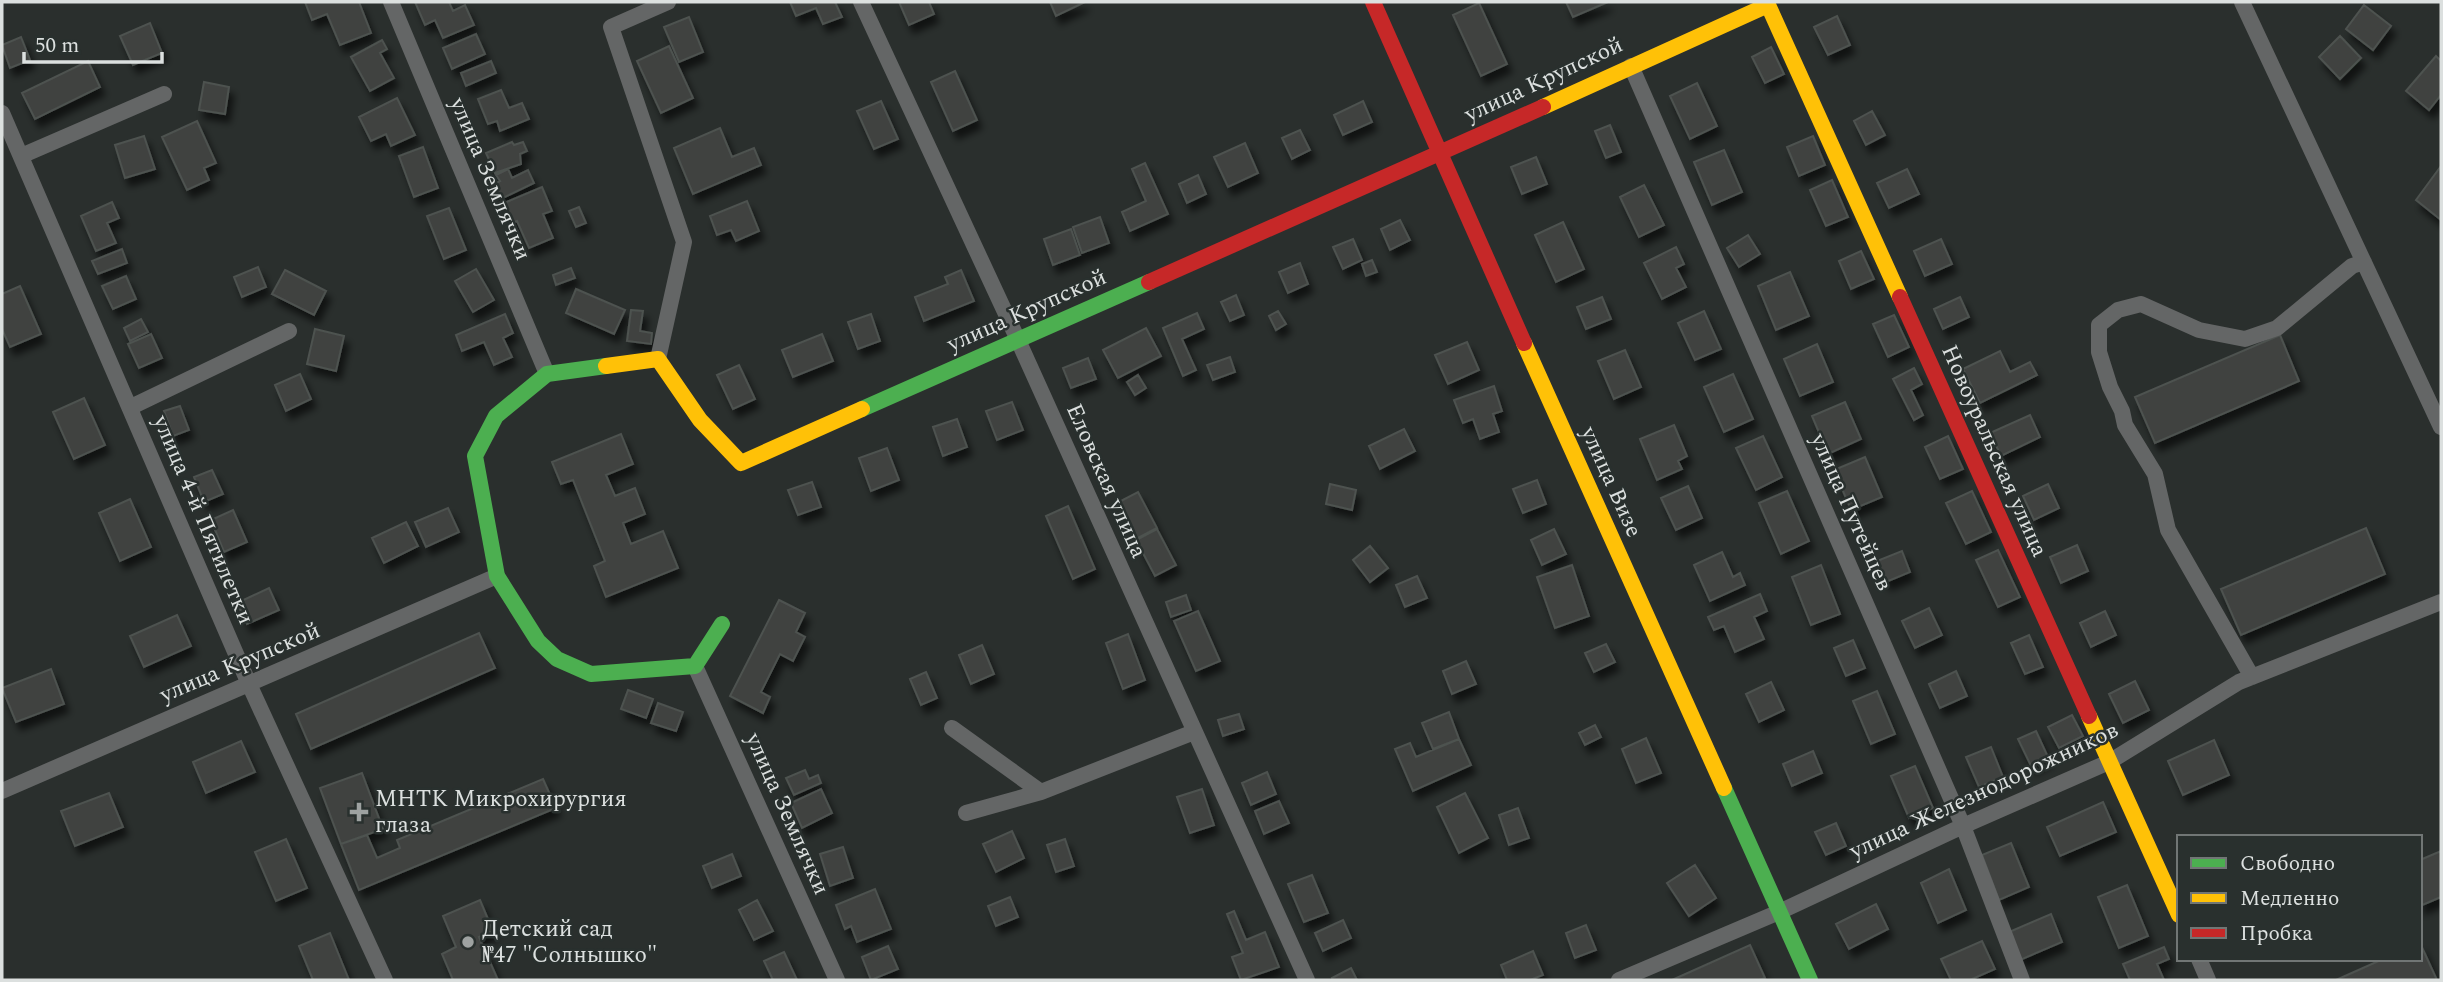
<svg xmlns="http://www.w3.org/2000/svg" width="2443" height="982" font-family="Spectral,serif">
  <defs>
    <filter id="shadow"><feDropShadow dx="4.5" dy="8" stdDeviation="3.5" flood-color="#0009"/></filter>
  </defs>
  <rect width="100%" height="100%" fill="#2a2f2d"/>
  <!-- building -->
  <path fill="#404341" stroke="#4e5250" stroke-width="2" filter="url(#shadow)" d="M305,2H359L371,33L340,45L327,14L312,20Z
    M415,2H449L453,11L465,5L474,25L443,38L435,20L425,25Z
    M790,2H835L842,17L823,24L816,8L796,16Z
    M899,2H929L934,14L909,25Z
    M1050,2H1085L1056,16Z
    M1566,2H1608L1573,17Z
    M1479,3L1507,64L1481,76L1453,15Z
    M2364,5L2391,26L2373,50L2346,29Z
    M1837,16L1850,45L1828,55L1814,27Z
    M689,17L703,52L679,62L664,27Z
    M150,23L162,53L133,65L120,36Z
    M476,34L485,54L452,69L443,48Z
    M2340,36L2361,58L2340,79L2319,57Z
    M21,37L30,60L10,68L2,45Z
    M382,40L387,49L380,53L394,78L370,91L351,57Z
    M669,46L693,98L661,113L637,61Z
    M1771,47L1784,74L1765,83L1752,57Z
    M2436,56L2441,61V95L2429,110L2406,91Z
    M88,61L100,87L35,119L22,93Z
    M491,61L496,73L466,86L461,73Z
    M955,71L977,120L953,131L931,82Z
    M204,82L229,87L225,114L199,110Z
    M1697,83L1717,126L1690,139L1670,96Z
    M501,90L509,108L522,103L529,119L500,131L497,121L488,124L478,99Z
    M397,98L415,135L391,146L386,134L371,141L359,117Z
    M881,101L898,139L874,149L857,111Z
    M1363,101L1372,122L1343,135L1334,115Z
    M1872,111L1885,135L1866,145L1854,121Z
    M197,121L216,163L204,168L209,180L187,190L162,137Z
    M1610,125L1621,152L1606,158L1595,131Z
    M720,128L732,157L754,148L761,165L693,194L674,148Z
    M1300,130L1310,150L1292,159L1282,138Z
    M144,136L155,169L125,178L115,145Z
    M1813,136L1825,165L1799,176L1787,147Z
    M512,142L514,145L523,142L527,151L520,154L521,164L495,173L486,153Z
    M1245,143L1258,173L1228,187L1214,157Z
    M423,147L438,188L414,197L399,156Z
    M1724,150L1742,192L1712,205L1694,162Z
    M1536,157L1547,184L1522,194L1511,167Z
    M1145,163L1168,214L1130,231L1122,212L1146,201L1132,169Z
    M2441,166V220L2416,200Z
    M508,169L512,178L528,170L534,183L501,199L494,184L500,181L496,175Z
    M1907,169L1919,194L1889,208L1877,183Z
    M1198,175L1206,194L1187,203L1179,184Z
    M1832,180L1848,217L1826,226L1810,190Z
    M1644,185L1664,225L1639,237L1620,197Z
    M542,187L552,211L543,214L553,238L529,248L517,221L512,223L504,203Z
    M747,201L759,231L736,241L731,230L717,235L710,216Z
    M112,202L119,218L107,223L116,243L96,251L81,216Z
    M579,207L586,223L576,227L569,211Z
    M449,208L466,250L444,259L427,216Z
    M1100,217L1109,243L1082,253L1073,227Z
    M1400,220L1410,240L1390,250L1381,229Z
    M1563,222L1584,269L1556,282L1535,235Z
    M1071,229L1080,255L1053,265L1044,239Z
    M1748,235L1760,254L1739,267L1727,248Z
    M1353,239L1362,260L1343,269L1333,247Z
    M1941,239L1952,264L1925,276L1914,251Z
    M1676,247L1684,264L1676,268L1686,287L1662,299L1644,263Z
    M122,249L127,263L98,274L92,261Z
    M1861,251L1874,279L1851,289L1839,261Z
    M1372,260L1377,272L1366,276L1362,264Z
    M1300,263L1308,284L1288,293L1279,272Z
    M258,267L266,287L242,297L234,277Z
    M571,268L575,278L556,285L553,275Z
    M476,269L494,300L473,312L455,281Z
    M285,270L326,291L314,315L272,294Z
    M961,270L974,301L924,321L915,297L948,284L945,277Z
    M1790,272L1809,316L1776,330L1758,286Z
    M126,276L136,299L113,309L102,286Z
    M20,286L41,334L10,347L2,329V294Z
    M576,289L625,310L614,334L566,313Z
    M1236,295L1244,315L1230,321L1221,302Z
    M1602,297L1611,319L1586,329L1577,307Z
    M1960,297L1969,317L1943,329L1934,309Z
    M631,310L643,311L640,331L652,333L651,344L627,341Z
    M1278,311L1286,324L1276,330L1269,316Z
    M1704,311L1721,349L1695,360L1678,323Z
    M1197,313L1204,329L1182,339L1196,370L1183,376L1163,328Z
    M505,314L513,333L503,338L512,357L494,365L484,342L462,351L456,335Z
    M871,314L880,341L858,349L848,322Z
    M1894,315L1909,347L1888,357L1873,324Z
    M141,319L148,332L130,341L124,328Z
    M1146,328L1161,356L1118,378L1103,350Z
    M315,329L344,336L336,371L307,364Z
    M151,334L162,358L139,368L128,344Z
    M822,334L833,361L793,377L782,350Z
    M2280,335L2299,381L2155,443L2135,397Z
    M1467,342L1479,370L1448,384L1435,355Z
    M1817,344L1833,382L1800,396L1784,359Z
    M1625,350L1641,387L1614,399L1598,361Z
    M2000,351L2010,372L2030,362L2037,375L1980,403L1963,369Z
    M1230,357L1235,372L1213,380L1207,365Z
    M1088,358L1096,379L1071,388L1063,368Z
    M739,365L755,399L733,409L717,375Z
    M1914,368L1922,384L1911,390L1923,415L1914,420L1893,379Z
    M300,374L311,399L286,411L275,385Z
    M1733,374L1753,419L1724,432L1704,387Z
    M1138,375L1146,388L1135,395L1127,382Z
    M1494,386L1502,411L1493,414L1499,432L1480,439L1473,419L1463,423L1454,400Z
    M84,398L105,445L74,459L53,412Z
    M1012,402L1023,430L997,440L986,411Z
    M1845,402L1861,439L1828,454L1812,416Z
    M180,406L189,430L173,436L164,411Z
    M2030,415L2040,437L2001,456L1990,433Z
    M957,419L967,447L943,456L933,427Z
    M1674,425L1687,456L1678,461L1682,469L1657,480L1640,439Z
    M1404,429L1415,451L1380,469L1369,446Z
    M621,434L633,464L606,475L615,496L635,488L645,514L623,523L631,544L663,531L678,568L606,597L594,566L605,561L573,480L561,484L552,462Z
    M1763,436L1782,477L1756,490L1736,448Z
    M1948,436L1963,469L1940,479L1925,447Z
    M887,448L899,480L871,491L859,458Z
    M1865,457L1882,497L1851,510L1834,470Z
    M212,470L223,494L204,502L194,477Z
    M1537,480L1546,504L1523,513L1513,489Z
    M812,482L821,507L798,515L788,490Z
    M1330,484L1356,490L1352,510L1326,504Z
    M2048,484L2059,508L2034,520L2023,496Z
    M1688,486L1702,518L1676,530L1661,498Z
    M1787,491L1809,541L1781,554L1759,503Z
    M1972,491L1991,532L1966,544L1946,503Z
    M1138,492L1157,528L1136,539L1117,503Z
    M130,499L151,547L120,561L99,513Z
    M1068,506L1095,569L1073,579L1046,516Z
    M448,508L459,532L426,547L415,522Z
    M233,510L247,542L224,552L211,520Z
    M406,522L418,546L384,563L372,538Z
    M2366,528L2385,574L2241,635L2221,589Z
    M1157,529L1176,565L1155,576L1136,540Z
    M1554,529L1566,554L1542,565L1531,540Z
    M2077,545L2088,571L2061,583L2050,557Z
    M1370,546L1388,568L1370,582L1353,560Z
    M1998,550L2020,597L1998,607L1976,560Z
    M1902,551L1910,572L1886,582L1877,561Z
    M1722,552L1733,577L1740,573L1745,585L1710,601L1694,565Z
    M1572,565L1589,616L1555,628L1537,577Z
    M1821,565L1840,614L1811,625L1792,577Z
    M1417,576L1427,598L1405,607L1396,585Z
    M269,588L279,610L247,624L237,603Z
    M1760,594L1767,611L1754,617L1764,639L1735,652L1724,626L1714,630L1708,617Z
    M1186,595L1191,610L1171,617L1166,602Z
    M779,600L805,613L796,632L805,637L793,661L780,654L761,692L770,697L763,713L730,696Z
    M1929,608L1942,635L1915,648L1902,621Z
    M1198,611L1220,661L1196,671L1174,621Z
    M2105,611L2116,635L2091,647L2080,623Z
    M177,615L191,646L144,667L130,636Z
    M479,633L495,668L311,749L296,714Z
    M1128,634L1145,680L1123,689L1106,643Z
    M2029,635L2043,667L2025,674L2011,643Z
    M1853,640L1865,668L1846,676L1834,648Z
    M1606,644L1615,662L1594,672L1585,653Z
    M982,645L994,674L971,684L959,655Z
    M1466,661L1476,684L1452,694L1443,671Z
    M51,669L64,704L16,722L2,688Z
    M1956,671L1967,696L1940,708L1929,684Z
    M926,672L937,698L921,705L910,679Z
    M2135,681L2149,710L2123,723L2109,694Z
    M1771,682L1784,710L1759,722L1746,694Z
    M628,690L653,699L646,718L621,709Z
    M1877,691L1895,734L1871,744L1853,701Z
    M658,703L683,712L676,731L651,723Z
    M1449,712L1459,739L1433,749L1422,723Z
    M1239,714L1244,729L1223,736L1218,720Z
    M2072,715L2083,736L2059,748L2048,727Z
    M1595,725L1601,737L1585,745L1579,733Z
    M2036,731L2048,757L2031,766L2018,739Z
    M1646,738L1661,773L1636,783L1622,749Z
    M1459,739L1471,765L1413,791L1395,749L1410,743L1416,757Z
    M2214,740L2229,775L2183,795L2168,761Z
    M241,741L255,772L206,793L193,762Z
    M1991,747L2003,777L1979,787L1966,757Z
    M1813,751L1822,773L1792,786L1783,764Z
    M1915,766L1933,808L1909,818L1891,776Z
    M805,770L809,779L818,775L821,783L794,795L786,778Z
    M1267,772L1276,794L1251,805L1242,783Z
    M362,773L383,829L341,844L320,788Z
    M543,779L556,808L359,890L341,844L367,835L377,858L400,848L397,840Z
    M821,789L832,813L802,828L791,803Z
    M1202,789L1214,825L1190,833L1177,797Z
    M109,793L123,827L75,846L61,811Z
    M1465,793L1488,838L1459,853L1437,807Z
    M1279,801L1289,823L1264,834L1255,811Z
    M2103,802L2116,832L2060,856L2047,827Z
    M1518,808L1529,838L1509,845L1499,815Z
    M1836,823L1846,846L1826,855L1815,832Z
    M1012,831L1024,858L996,872L983,844Z
    M286,839L307,888L276,901L255,852Z
    M1065,839L1074,866L1056,872L1047,845Z
    M2011,843L2029,887L1999,900L1982,855Z
    M843,847L853,878L830,886L820,854Z
    M2441,851V897L2420,906V860Z
    M732,854L741,876L712,888L703,866Z
    M1695,865L1716,898L1689,916L1667,883Z
    M1949,869L1966,910L1938,923L1921,883Z
    M1312,875L1328,913L1304,922L1288,884Z
    M2127,885L2148,936L2119,948L2098,897Z
    M875,889L891,929L857,942L851,926L845,929L836,905Z
    M1010,897L1018,917L996,926L988,906Z
    M480,900L493,931L479,937L498,980H453L442,954L456,947L443,916Z
    M757,900L773,931L754,940L739,910Z
    M1876,904L1888,929L1849,949L1836,924Z
    M1234,911L1246,940L1265,932L1279,967L1241,980L1232,957L1243,953L1227,914Z
    M2051,914L2062,942L2020,960L2009,932Z
    M1343,920L1351,938L1323,951L1315,933Z
    M1586,925L1596,950L1575,958L1566,933Z
    M330,933L349,980H313L299,946Z
    M1982,941L1995,969L1970,980H1951L1941,959Z
    M2420,943L2437,980H2336L2383,959H2420Z
    M1750,945L1765,978L1759,980H1672Z
    M888,946L898,969L871,980L862,957Z
    M2164,947L2169,959L2157,964L2164,980H2130L2123,964Z
    M1533,951L1543,975L1530,980H1507L1501,965Z
    M784,952L797,980H773L764,961Z
    M1351,968L1357,980H1333L1332,978Z"/>
  <g fill="none" stroke-linecap="round" stroke-linejoin="round">
    <!-- street -->
    <path stroke="#646666" stroke-width="16" d="M391,2L547,374
      M861,2L1018,340L1307,980
      M2242,2L2441,427
      M1631,66L1963,826L2022,980
      M2,113L249,684L385,980
      M21,156L164,94
      M658,359L684,242L611,27L668,2
      M131,407L289,331
      M695,666L837,980
      M2252,677L2168,530L2155,474L2125,425L2122,411L2110,387L2099,352V325L2118,310L2141,304L2199,330L2245,339L2277,328L2352,266L2364,262
      M952,728L1041,792L1194,732
      M2,791L497,576
      M966,813L1041,792
      M2199,959L2208,980
      M1619,980L1779,912L1963,826L2109,762L2239,682L2441,602"/>
    <!-- fast -->
    <path stroke="#4caf50" stroke-width="16" d="M606,366L547,374L496,416L475,456L497,576L538,641L557,659L591,674L695,666L722,624
      M862,409L1149,282
      M1724,788L1810,980"/>
    <!-- slow -->
    <path stroke="#ffc107" stroke-width="16" d="M1543,107L1768,5L1900,297
      M1524,343L1724,788
      M606,366L658,359L700,420L741,463L862,409
      M2089,716L2179,915"/>
    <!-- jam -->
    <path stroke="#c62828" stroke-width="16" d="M1373,2L1524,343
      M1149,282L1543,107
      M1900,297L2089,716"/>
  </g>
  <!-- markers -->
  <g fill="#9ea2a1" stroke="#29302e" stroke-width="2.5">
    <path d="M355.5 801.5h7v7h7v7h-7v7h-7v-7h-7v-7h7z"/>
    <circle cx="468" cy="942" r="7"/>
  </g>
  <g text-anchor="middle" dominant-baseline="central" stroke-width="5" stroke-linejoin="round" paint-order="stroke">
    <!-- street labels -->
    <g font-size="23" fill="#dce0df" stroke="#29302e">
      <text transform="translate(1544 80) rotate(-25)">улица Крупской</text>
      <text transform="translate(490 179) rotate(67)">улица Землячки</text>
      <text transform="translate(1027 311) rotate(-24)">улица Крупской</text>
      <text transform="translate(1994 451) rotate(66)">Новоуральская улица</text>
      <text transform="translate(1106 481) rotate(66)">Еловская улица</text>
      <text transform="translate(1611 482) rotate(66)">улица Визе</text>
      <text transform="translate(1851 512) rotate(66)">улица Путейцев</text>
      <text transform="translate(203 520) rotate(67)">улица 4-й Пятилетки</text>
      <text transform="translate(240 663) rotate(-23)">улица Крупской</text>
      <text transform="translate(1984 791) rotate(-25)">улица Железнодорожников</text>
      <text transform="translate(787 814) rotate(66)">улица Землячки</text>
    </g>
    <!-- poi labels -->
    <g font-size="23" fill="#dce0df" stroke="#29302e" text-anchor="start">
      <text x="375" y="799">МНТК Микрохирургия<tspan x="375" dy="26">глаза</tspan></text>
      <text x="482" y="929">Детский сад<tspan x="482" dy="26">№47 "Солнышко"</tspan></text>
    </g>
  </g>
  <!-- border -->
  <rect width="2443" height="982" fill="none" stroke="#dce0df" stroke-width="7"/>
  <!-- legend -->
  <rect x="2177" y="835" width="245" height="126" fill="#29302e" stroke="#717675" stroke-width="2"/>
  <rect x="2191" y="858" width="35" height="10" fill="#4caf50" stroke="#717675" stroke-width="2"/>
  <text x="2240" y="870" font-size="21" fill="#dce0df">Свободно</text>
  <rect x="2191" y="893" width="35" height="10" fill="#ffc107" stroke="#717675" stroke-width="2"/>
  <text x="2240" y="905" font-size="21" fill="#dce0df">Медленно</text>
  <rect x="2191" y="928" width="35" height="10" fill="#c62828" stroke="#717675" stroke-width="2"/>
  <text x="2240" y="940" font-size="21" fill="#dce0df">Пробка</text>
  <!-- scale -->
  <path d="M24 52v10h138v-10" fill="none" stroke="#dce0df" stroke-width="3.5"/>
  <text x="35" y="52" font-size="21" fill="#dce0df" stroke="#29302e" stroke-width="5" paint-order="stroke">50 m</text>
</svg>
